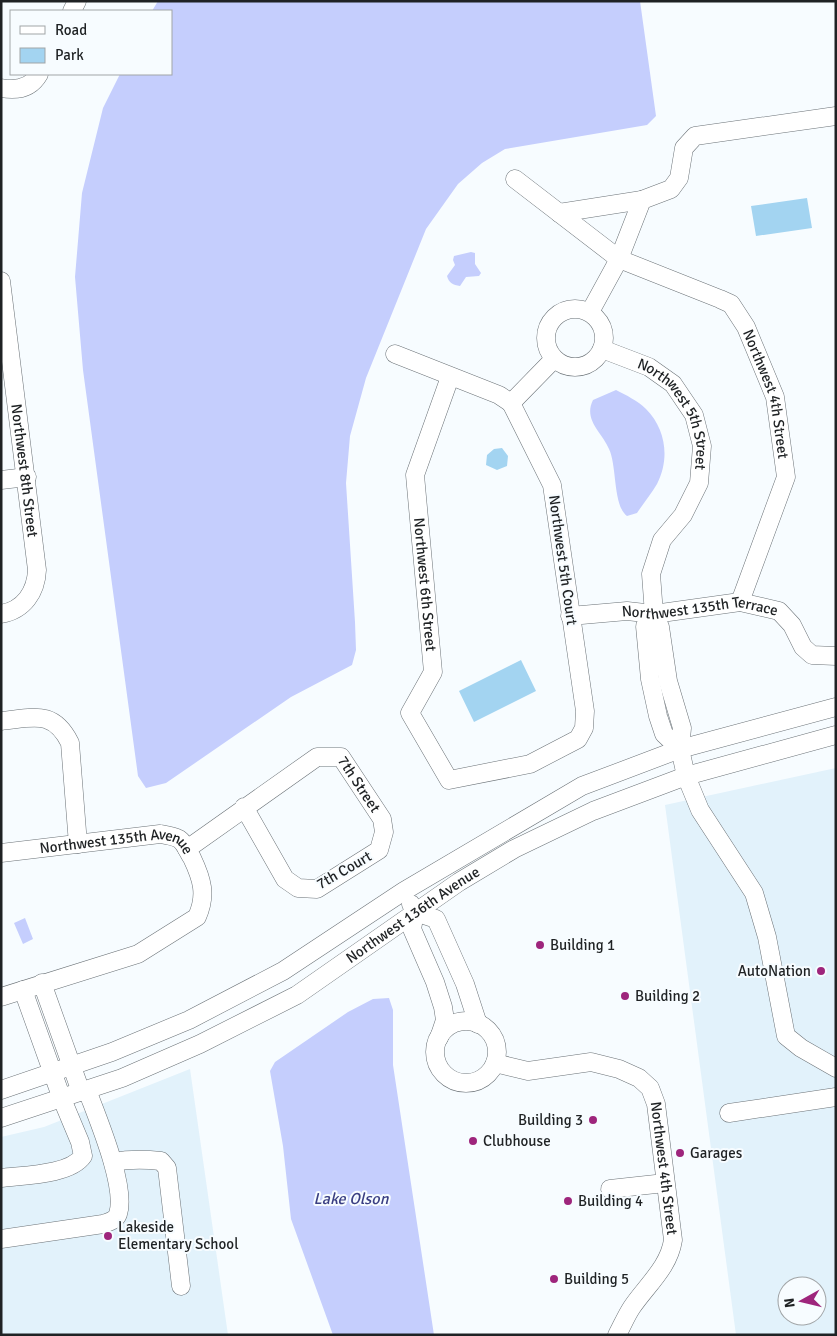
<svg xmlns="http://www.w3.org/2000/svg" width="837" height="1336" font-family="Signika,sans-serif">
  <rect width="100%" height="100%" fill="#f7fcff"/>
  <!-- built -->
  <path fill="#e2f2fb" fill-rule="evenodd" d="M836,768V1335H736L665,805ZM787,1286H817V1316H787Z
    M190,1069L228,1335H1V1137L44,1127Z"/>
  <!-- green -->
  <path fill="#a3d4f1" d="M807,198L812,228L756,236L751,206Z
    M502,448L508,456L507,466L497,470L486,465L487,455L494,449Z
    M521,660L536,691L474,722L459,691Z"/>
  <!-- water -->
  <path fill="#c5cefd" d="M158,1H640L656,116L647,125L505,149L482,163L458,184L426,229L366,378L350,436L346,483L355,622L356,650L352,665L291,697L166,783L146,788L138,776L83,370L75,277L82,193L103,108L120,74H171V11H152Z
    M471,252L475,253V264L481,273L479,276L466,277L460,286C453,285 449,283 447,276L455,265L453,260L454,256Z
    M616,390C626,395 638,401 646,409C666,429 670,459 657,484C651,494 643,504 637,513L627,516C613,506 617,465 609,449C602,432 583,420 593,400Z
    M25,918L33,939L23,944L14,923Z
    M389,998L393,1010V1065L434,1335H333L291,1219L283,1146L270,1071L275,1062L348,1012L373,999Z"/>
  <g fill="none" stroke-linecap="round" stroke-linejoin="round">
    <!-- minor casing -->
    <g stroke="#6b7277" stroke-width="19">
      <g id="minor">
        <path d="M72,11L77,1"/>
        <path d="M1,88C17,91 31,88 39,74"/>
        <path id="s1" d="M515,179L619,259L720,299L731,304L746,327L775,397L786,477L740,602"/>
        <path d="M559,213L642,200"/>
        <path id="s2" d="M1,281L37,570C36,592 24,610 1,614"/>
        <circle cx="575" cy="338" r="29"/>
        <path d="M590,312L619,259L642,200L671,189L679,178L684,148L695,136L836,116"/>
        <path id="s3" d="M602,349L649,367L673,384L694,415L702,446L699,483L683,515L662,540L651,574L654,614L660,627L668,681L682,728L680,749L686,776L700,810L754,893L767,937L786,1036L801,1048L836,1068"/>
        <path d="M395,354L499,395L511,403"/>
        <path id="s4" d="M450,377L415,475L433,672L410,713L449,780L530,764L578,739L584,728L585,711L552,485L511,403L554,359"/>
        <path d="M1,480L27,477"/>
        <path d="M654,614L645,626L650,679L658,716L664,734L680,749"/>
        <path id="s5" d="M570,616L627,611L654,614L740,602L779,611L792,625L803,647L812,655L836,656"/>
        <path d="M1,721C33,718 53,709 70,743L78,844"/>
        <path id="s6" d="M187,849L317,757H341L382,819L384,832L379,850L317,889L298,888L285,879L244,807"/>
        <path id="s7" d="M1,853L160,834C166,835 173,836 179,839C185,843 188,852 192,858C202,879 207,895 197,917L138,954L1,997"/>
        <path d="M411,904L415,912L436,919L465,984L478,1024"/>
        <path d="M415,912L412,929L435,982L443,1007L445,1020L439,1038"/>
        <path d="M42,983L81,1092"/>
        <circle cx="466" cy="1052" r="31"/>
        <path id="s8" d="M495,1063L528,1071L591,1062L619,1069L639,1078L650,1088L656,1104L673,1240C669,1267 647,1285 632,1307C626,1316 622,1326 617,1335"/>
        <path d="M1,1090L112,1052L189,1020L283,971L404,891L582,786L680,749L836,707"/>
        <path d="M729,1113L836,1097"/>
        <path id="s9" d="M1,1118L122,1078L200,1044L297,995L459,882L514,849L593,811L686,776L836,735"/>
        <path d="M113,1162C129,1159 144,1159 161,1161L167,1168L181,1286"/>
        <path d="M1,1178C24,1175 70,1175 83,1156L80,1142L62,1099L23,990"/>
        <path d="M610,1189L665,1183"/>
        <path d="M1,1239L103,1224C109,1222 116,1220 118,1214C127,1187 97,1117 87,1090"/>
      </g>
    </g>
    <!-- minor -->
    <use href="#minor" stroke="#fff" stroke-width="18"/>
  </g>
  <!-- markers -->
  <g fill="#9e257c" stroke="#f7fcff" stroke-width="2">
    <circle cx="540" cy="945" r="5"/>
    <circle cx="821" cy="971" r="5"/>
    <circle cx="625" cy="996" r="5"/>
    <circle cx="593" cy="1120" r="5"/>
    <circle cx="473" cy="1141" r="5"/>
    <circle cx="680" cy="1153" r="5"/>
    <circle cx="568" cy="1201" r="5"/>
    <circle cx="108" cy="1236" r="5"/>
    <circle cx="554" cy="1279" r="5"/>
  </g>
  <g text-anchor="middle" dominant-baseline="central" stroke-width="4" stroke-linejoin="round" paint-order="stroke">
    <!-- street labels -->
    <g font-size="15" fill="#1f2224" stroke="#f7fcff">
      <text stroke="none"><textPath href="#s1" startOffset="350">Northwest 4th Street</textPath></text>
      <text stroke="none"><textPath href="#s3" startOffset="106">Northwest 5th Street</textPath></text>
      <text stroke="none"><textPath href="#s2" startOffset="191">Northwest 8th Street</textPath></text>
      <text transform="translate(563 560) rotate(82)">Northwest 5th Court</text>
      <text stroke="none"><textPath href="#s4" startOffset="214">Northwest 6th Street</textPath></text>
      <text stroke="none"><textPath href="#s5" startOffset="131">Northwest 135th Terrace</textPath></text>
      <text stroke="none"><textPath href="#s6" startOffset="216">7th Street</textPath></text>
      <text stroke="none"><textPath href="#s7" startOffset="118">Northwest 135th Avenue</textPath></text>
      <text transform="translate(344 870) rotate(-30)">7th Court</text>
      <text stroke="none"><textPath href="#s9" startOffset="462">Northwest 136th Avenue</textPath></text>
      <text stroke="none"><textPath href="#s8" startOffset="245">Northwest 4th Street</textPath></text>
    </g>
    <!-- poi labels -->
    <g font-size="15" fill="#1f2224" stroke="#f7fcff" text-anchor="start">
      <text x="550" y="945">Building 1</text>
      <text x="811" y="971" text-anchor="end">AutoNation</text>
      <text x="635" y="996">Building 2</text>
      <text x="583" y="1120" text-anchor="end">Building 3</text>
      <text x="483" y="1141">Clubhouse</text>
      <text x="690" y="1153">Garages</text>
      <text x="578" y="1201">Building 4</text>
      <text x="118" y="1227">Lakeside<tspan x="118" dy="17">Elementary School</tspan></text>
      <text x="564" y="1279">Building 5</text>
    </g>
    <!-- water labels -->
    <g font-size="16" font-style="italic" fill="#3a3f83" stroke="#f7fcff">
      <text x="351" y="1199">Lake Olson</text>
    </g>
  </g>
  <!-- border -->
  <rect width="837" height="1336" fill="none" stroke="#1f2224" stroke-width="5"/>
  <!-- legend -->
  <rect x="10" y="10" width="162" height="65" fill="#f7fcff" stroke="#a1a5a7"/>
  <rect x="20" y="26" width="25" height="8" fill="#ffffff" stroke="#a1a5a7"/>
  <text x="55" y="35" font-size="15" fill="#1f2224">Road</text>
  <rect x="20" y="48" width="25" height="15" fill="#a3d4f1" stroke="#a1a5a7"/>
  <text x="55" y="60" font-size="15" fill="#1f2224">Park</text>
  <!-- north arrow -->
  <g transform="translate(802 1301) rotate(262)"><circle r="24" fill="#f7fcff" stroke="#a1a5a7"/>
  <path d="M0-4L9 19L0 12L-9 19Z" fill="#9e257c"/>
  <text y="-8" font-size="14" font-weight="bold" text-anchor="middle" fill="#1f2224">N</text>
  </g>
</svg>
